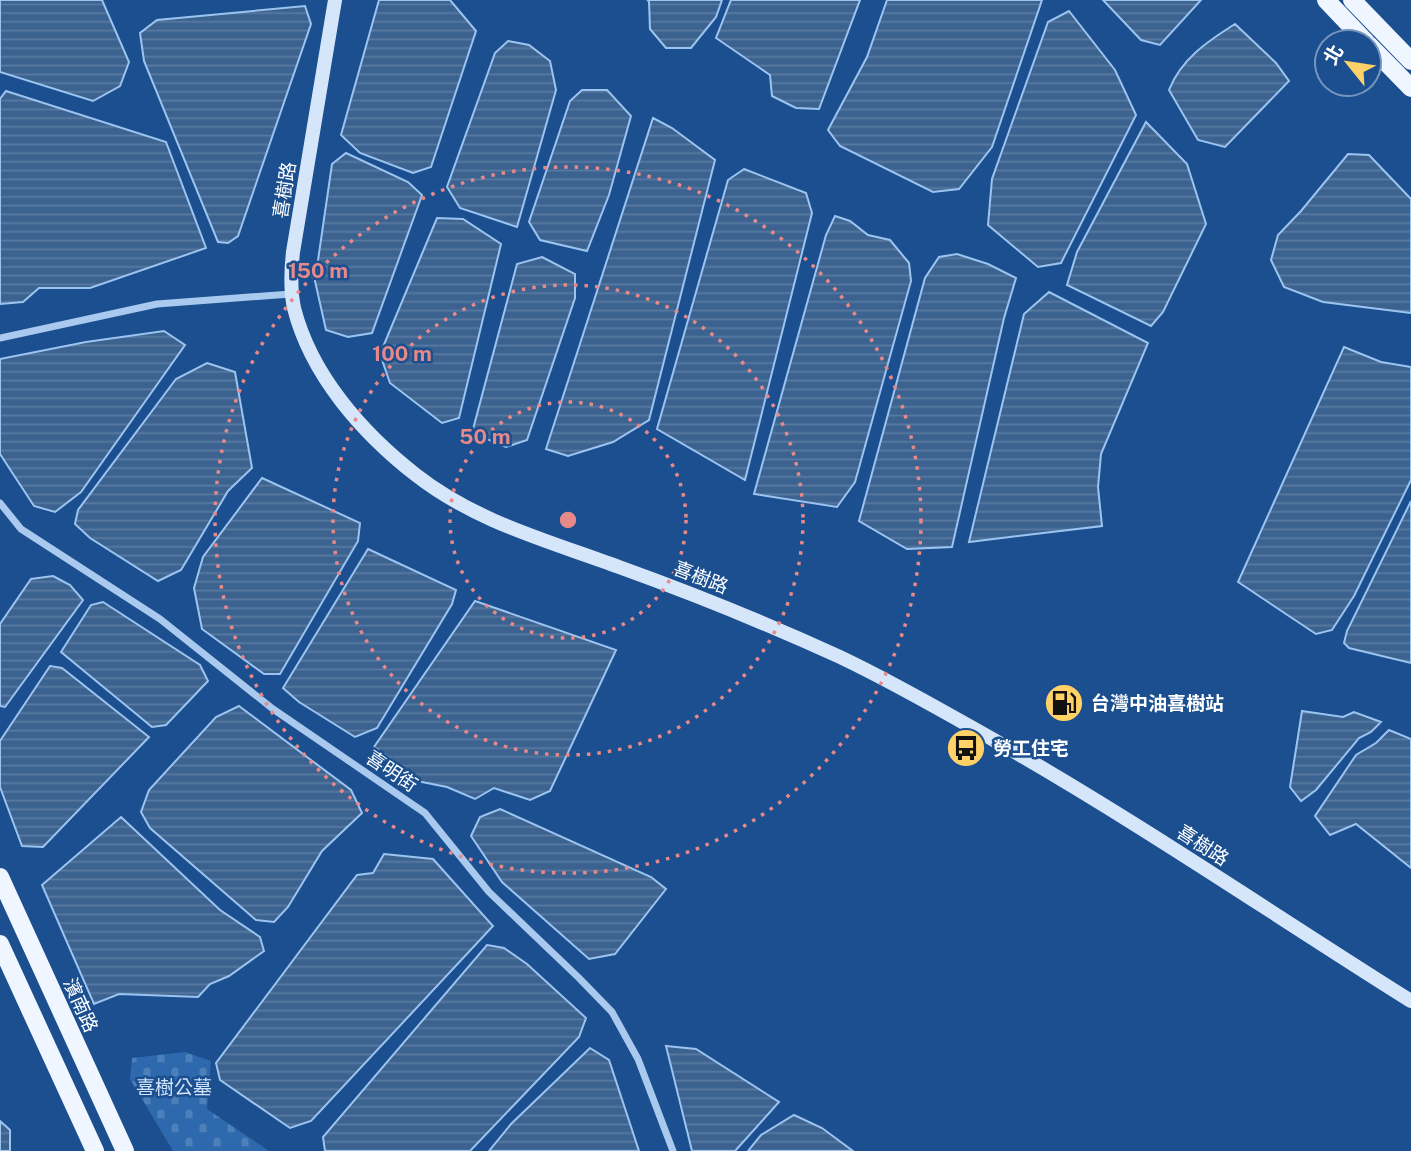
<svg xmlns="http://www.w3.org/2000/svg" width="1411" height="1151" font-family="'Public Sans','Noto Sans TC',sans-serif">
  <defs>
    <pattern id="cemetery-stones" width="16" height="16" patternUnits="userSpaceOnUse" patternTransform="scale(1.75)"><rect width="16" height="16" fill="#2e69ad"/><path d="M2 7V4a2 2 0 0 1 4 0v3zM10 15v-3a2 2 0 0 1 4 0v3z" fill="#4d80b9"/></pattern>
    <pattern id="water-rules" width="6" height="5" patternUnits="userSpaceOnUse" patternTransform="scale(1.75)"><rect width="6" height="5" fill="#3c6290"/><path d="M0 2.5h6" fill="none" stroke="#597aa1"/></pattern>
  </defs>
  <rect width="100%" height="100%" fill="#1b4f8f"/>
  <!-- cemetery -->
  <path fill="url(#cemetery-stones)" d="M185,1052L211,1061L207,1109L269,1151H173L130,1079L132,1058Z"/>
  <!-- water -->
  <path fill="url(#water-rules)" stroke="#9cc4f0" stroke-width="2" d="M0,0H102L129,62L120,86L93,101L0,72Z
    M379,0H450L476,31L431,167L413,173L360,153L341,135Z
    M647,0H722L716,17L691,48H666L650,29L649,1Z
    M731,0H860L819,109L796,108L772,96L770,75L716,38Z
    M887,0H1042L992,147L959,189L933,192L840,146L828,130L867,57Z
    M1103,0H1201L1160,45L1141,40Z
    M305,6L311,24L238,236L228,243L218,242L144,61L140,33L157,20Z
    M1069,11L1115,70L1136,115L1061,263L1038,267L988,225L992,179L1048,22Z
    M1235,24L1276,63L1289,81L1225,147L1198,140L1169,90C1181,59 1208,41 1235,24Z
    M508,41L529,45L550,61L556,90L517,227L460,208L447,187L495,53Z
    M582,90H607L631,116L609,195L587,251L540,240L529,222L570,101Z
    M6,91L166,142L206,248L90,288H39L23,302L0,304V99Z
    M653,118L672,128L715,160L649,420L613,442L568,456L546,449Z
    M1146,122L1187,164L1206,224L1163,312L1151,326L1067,285L1077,252Z
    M346,153L408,182L422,195L372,333L348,337L326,330L315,281L332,164Z
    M1348,154L1369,155L1411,199V313L1323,302L1284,287L1271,260L1278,235L1301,211Z
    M744,169L806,193L812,213L745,480L657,429L728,180Z
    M835,216L850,221L868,235L890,240L909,263L911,281L855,482L837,507L754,494L826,235Z
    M437,218L463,219L501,244L459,418L442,423L390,383L380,354Z
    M957,254L988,264L1016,278L1004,318L952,547L907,549L859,521L925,278L939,257Z
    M542,257L575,274V298L527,440L506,447L472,433L517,264Z
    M1049,292L1148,343L1101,454L1098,487L1102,526L969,542L1024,314Z
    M164,331L185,345L81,492L55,512L34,506L0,454V359L86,342Z
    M1344,347L1381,362L1411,367V480L1354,596L1332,630L1316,634L1238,582Z
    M207,363L235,372L252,468L228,491L181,570L158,581L90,538L75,524L78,510L176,379Z
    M262,478L360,523L358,541L280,674H264L202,629L194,588L203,557Z
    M1411,501V663L1349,648L1344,643L1347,631Z
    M368,549L456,590L452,604L377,728L355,737L299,702L283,688Z
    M53,576L70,585L83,600L5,707L0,706V624L31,579Z
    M475,601L616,650L550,791L530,800L494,788L475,799L447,787L422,782L374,747Z
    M103,602L200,665L208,681L166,725L152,727L61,652L91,605Z
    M50,666L62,668L149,737L43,847L22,846L0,787V741Z
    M239,706L351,790L362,813L322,851L288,907L274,922L256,920L150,828L141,812L149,790L216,717Z
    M1302,711L1343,717L1354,712L1381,722L1371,732L1359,738L1316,790L1301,801L1290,787Z
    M1389,730L1411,739V868L1356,824L1330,835L1315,816L1356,755L1376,743Z
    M500,809L651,877L666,889L615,954L589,959L502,882L471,836L480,817Z
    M121,817L220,910L260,937L264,951L229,976L210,984L198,997L119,994L94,1004L42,885Z
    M384,854L433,859L493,926L311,1121L290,1128L220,1080L216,1063L357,875L373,873Z
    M487,945L504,948L527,964L586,1018L579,1037L470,1151H325L323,1137Z
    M666,1046L696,1049L779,1102L735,1151H692Z
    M590,1048L609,1060L639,1151H489L511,1124Z
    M794,1115L822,1128L853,1151H748L761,1135Z
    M0,1121L10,1130V1151H0Z"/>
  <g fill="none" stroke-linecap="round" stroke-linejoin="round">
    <!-- street -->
    <path stroke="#a9c9ee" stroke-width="7" d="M0,338L157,304L291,294
      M0,503L21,529L160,619L273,709L425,813L489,892L579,978L612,1012L638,1059L673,1151"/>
    <!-- secondary -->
    <path stroke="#d6e6fa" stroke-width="14" d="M335,0L293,252C291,270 290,289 294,308C311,375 362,433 416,475C476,522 549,541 619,567C694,594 768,624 840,657C895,683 948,714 1001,744C1141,824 1274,915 1411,1001"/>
    <!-- primary -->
    <path stroke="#f0f6ff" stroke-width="18" d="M1326,0L1366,42
      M1352,0L1411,61
      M1369,45L1411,88
      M0,877L125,1151
      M0,944L95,1151"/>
  </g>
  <!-- distance rings -->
  <g fill="none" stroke="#e88989" stroke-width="3.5" stroke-dasharray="3.5 7">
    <circle cx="568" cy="520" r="118"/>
    <circle cx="568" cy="520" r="235"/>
    <circle cx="568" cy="520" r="353"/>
  </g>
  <!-- icons -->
  <defs>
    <g id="fuel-disc" transform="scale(2.0125)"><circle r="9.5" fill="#ffd166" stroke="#1b4f8f"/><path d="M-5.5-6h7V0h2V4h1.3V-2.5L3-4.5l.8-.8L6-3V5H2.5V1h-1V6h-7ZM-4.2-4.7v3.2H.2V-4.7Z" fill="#111"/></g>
    <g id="bus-disc" transform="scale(2.0125)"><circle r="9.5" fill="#ffd166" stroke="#1b4f8f"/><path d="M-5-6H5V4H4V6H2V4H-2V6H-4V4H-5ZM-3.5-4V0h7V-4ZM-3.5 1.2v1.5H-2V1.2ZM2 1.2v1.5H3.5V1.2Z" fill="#111"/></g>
  </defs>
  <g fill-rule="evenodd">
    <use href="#fuel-disc" x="1064" y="703"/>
    <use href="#bus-disc" x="966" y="748"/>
  </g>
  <g text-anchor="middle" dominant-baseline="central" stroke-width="5" stroke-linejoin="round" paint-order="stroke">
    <!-- street labels -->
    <g font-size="19" fill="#fff" stroke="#1b4f8f">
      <text transform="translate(284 190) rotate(-81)">喜樹路</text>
      <text transform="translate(701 577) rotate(21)">喜樹路</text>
      <text transform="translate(392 771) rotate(34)">喜明街</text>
      <text transform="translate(1203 845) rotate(33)">喜樹路</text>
      <text transform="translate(81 1005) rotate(66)">濱南路</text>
    </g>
    <!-- poi labels -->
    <g font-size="19" font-weight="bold" fill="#fff" stroke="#1b4f8f" text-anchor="start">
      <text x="1091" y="703">台灣中油喜樹站</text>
      <text x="993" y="748">勞工住宅</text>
    </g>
    <!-- park labels -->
    <g font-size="19" fill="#cfe3fa" stroke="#1b4f8f">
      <text x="174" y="1087">喜樹公墓</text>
    </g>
  </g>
  <circle cx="568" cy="520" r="10" fill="#e88989" stroke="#1b4f8f" stroke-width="3.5"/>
  <g font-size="21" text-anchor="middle" font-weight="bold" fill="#e88989" stroke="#1b4f8f" stroke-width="5" stroke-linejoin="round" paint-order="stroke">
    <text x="318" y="278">150 m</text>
    <text x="402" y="361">100 m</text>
    <text x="485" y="444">50 m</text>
  </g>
  <!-- north arrow -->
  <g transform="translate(1348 63) rotate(300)"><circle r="33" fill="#1b4f8f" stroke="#7695bc" stroke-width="2"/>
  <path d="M0-5L12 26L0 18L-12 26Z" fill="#ffd166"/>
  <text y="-10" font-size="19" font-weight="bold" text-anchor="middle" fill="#ffffff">北</text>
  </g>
</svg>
